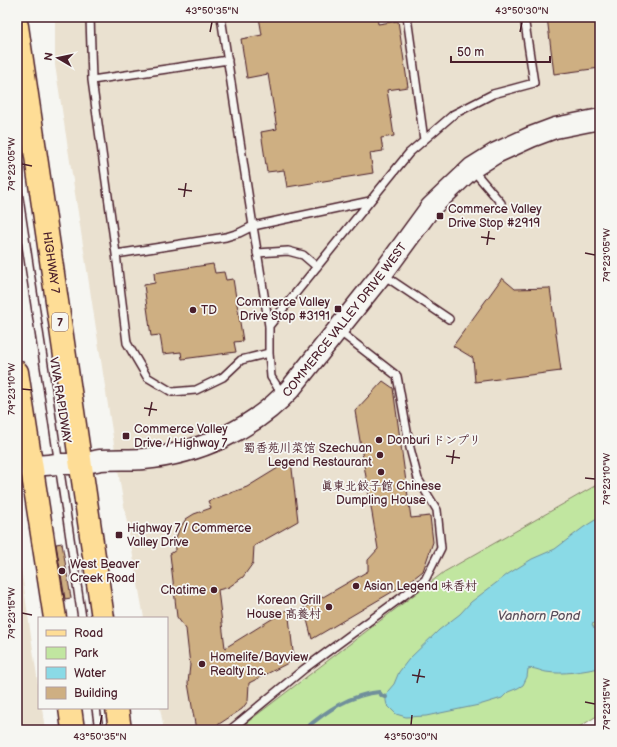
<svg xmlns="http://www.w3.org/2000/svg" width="617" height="747" font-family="'Balsamiq Sans','LXGW WenKai TC','Klee One',sans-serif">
  <rect width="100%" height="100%" fill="#f6f6f2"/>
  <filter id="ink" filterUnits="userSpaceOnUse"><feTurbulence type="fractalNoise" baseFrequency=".025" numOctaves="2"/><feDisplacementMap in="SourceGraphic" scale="8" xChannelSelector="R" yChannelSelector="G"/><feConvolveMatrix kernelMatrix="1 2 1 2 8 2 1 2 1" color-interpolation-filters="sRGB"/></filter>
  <g filter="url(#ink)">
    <!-- built -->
    <path fill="#eae1d0" d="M55,17H600V483L444,572L237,730H164L160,708H167V618H144L121,489L55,65Z
      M17,541L39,690V708H42L45,730H17Z"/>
    <!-- green -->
    <path fill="#c1e6a0" stroke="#868266" d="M600,483V714L576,729L237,730L444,572Z"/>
    <!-- water -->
    <path fill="#8adae6" stroke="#708f9b" d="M600,517V621L592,624L594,628L600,629V668C583,671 564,675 546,672C540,671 534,667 528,669L527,677L523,685L518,688L508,692L502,698L479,705L426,716L406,717L396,714L387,705L386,701V697L388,691L394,684L399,672L409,659L439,630L460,614L471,602L508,574L532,559L555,549L584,527Z"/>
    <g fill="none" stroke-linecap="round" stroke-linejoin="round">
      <!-- stream -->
      <path stroke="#708f9b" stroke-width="4" d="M301,730H304C326,711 349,695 379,692L382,696L386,697"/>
    </g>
    <!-- building -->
    <path fill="#ceaf82" stroke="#4a1f2b" d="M259,17H377L378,24L398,21L408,87L387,90L394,136L381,138L383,151L370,153L373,173L287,187L284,170L267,172L261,132L277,129L268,74L247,78L241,39L262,35Z
      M547,17H600V68L554,74Z
      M213,264L215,273L224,272L226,280L233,279L243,341L234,342L236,352L182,359L181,352L163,354L160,335L151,336L144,285L155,283L154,273Z
      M502,278L515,289L550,288L561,371L475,382L473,358L453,346Z
      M383,381L393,388L411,518L430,516L433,542L423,571L409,582L312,639L304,608L368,571V560L378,549L355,411Z
      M291,460L298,521L254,546L253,563L243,577L229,587L218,590L225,648L288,609L294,660L249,683L248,701L242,709L210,730H196L188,683L190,665L186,629L177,617L170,554L176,550L175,540L180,528L186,519L194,514L211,508L208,501L247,487Z
      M62,543L71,598L65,599L56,544Z"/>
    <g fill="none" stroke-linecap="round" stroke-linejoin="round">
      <!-- lane casing -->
      <g stroke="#4a1f2b" stroke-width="10">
        <path id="lane" d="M90,17L92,80L116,254L226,237L239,233L253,226L370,201
          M221,17L253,226L269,326V353L271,377L282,394
          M407,17L424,140
          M92,80L228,60
          M472,169L501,203
          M17,185L82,618
          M257,253L288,251L303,255L317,267
          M116,254L127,343L147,377L172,392L196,390L223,377L241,360L269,353
          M382,274L449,319
          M269,326L409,153L454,114L493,94L534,83L524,17
          M96,708L99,730
          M230,730L304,669L425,580L441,548L437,510L418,479L410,448L397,376L339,331"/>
      </g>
      <!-- secondary casing -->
      <g stroke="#4a1f2b" stroke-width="23">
        <g id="secondary">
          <path id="s1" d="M17,466C31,467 45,465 59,464C66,464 73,464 80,464C87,463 94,461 101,460C115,459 130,460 144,459C198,454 254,429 291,388L382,274L431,207L472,168L496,153L531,137L555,128L600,119"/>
        </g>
      </g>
      <!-- primary casing -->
      <g stroke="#4a1f2b" stroke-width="25">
        <g id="primary">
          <path id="s2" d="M17,26L103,618"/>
          <path d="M17,372L55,618"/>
          <path d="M70,708L73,730"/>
          <path d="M117,708L120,730"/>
        </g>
      </g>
      <!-- lane -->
      <use href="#lane" stroke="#f6f6f2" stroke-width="7"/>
      <!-- secondary -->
      <use href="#secondary" stroke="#f6f6f2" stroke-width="20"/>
      <!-- primary -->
      <use href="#primary" stroke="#fedd96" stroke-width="22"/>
    </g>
  </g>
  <!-- ticks -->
  <path fill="none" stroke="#4a1f2b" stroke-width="1.5" d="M210,32L212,22M520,32L522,22M22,164L32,166M178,189L192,191M184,197L186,183M481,237L495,239M487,245L489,231M585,253L595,255M22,389L32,390M144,408L157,410M149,416L152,402M446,456L460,458M452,464L454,450M585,478L595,479M22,613L32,615M412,675L425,677M417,683L420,669M585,702L595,704M100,725L102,715M411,725L412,715"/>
  <!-- markers -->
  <g fill="#4a1f2b" stroke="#f6f6f2" stroke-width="1.5">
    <rect x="436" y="212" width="8" height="8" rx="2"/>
    <rect x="334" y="305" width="8" height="8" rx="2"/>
    <circle cx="193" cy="310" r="4"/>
    <rect x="122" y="432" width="8" height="8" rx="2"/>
    <circle cx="379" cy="440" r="4"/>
    <circle cx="380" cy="455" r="4"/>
    <circle cx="381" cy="472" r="4"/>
    <rect x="115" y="531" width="8" height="8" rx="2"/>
    <circle cx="62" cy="571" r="4"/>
    <circle cx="356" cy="586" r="4"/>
    <circle cx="214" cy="590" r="4"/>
    <circle cx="329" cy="607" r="4"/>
    <circle cx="202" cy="664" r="4"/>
  </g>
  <g text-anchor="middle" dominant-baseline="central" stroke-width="3.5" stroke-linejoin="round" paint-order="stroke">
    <!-- shield labels -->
    <rect fill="#f6f6f2" stroke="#7e6067" stroke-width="1" x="52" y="313" width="16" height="18" rx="3"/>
    <g font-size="11" font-weight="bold" fill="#4a1f2b">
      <text x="60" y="322">7</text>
    </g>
    <!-- poi labels -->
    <g font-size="12" fill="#4a1f2b" stroke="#f6f6f2" text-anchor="start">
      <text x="448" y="209">Commerce Valley<tspan x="448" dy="14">Drive Stop #2919</tspan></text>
      <text x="330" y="302" text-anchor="end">Commerce Valley<tspan x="330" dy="14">Drive Stop #3191</tspan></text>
      <text x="201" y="310">TD</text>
      <text x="134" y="429">Commerce Valley<tspan x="134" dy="14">Drive / Highway 7</tspan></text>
      <text x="387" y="440">Donburi ドンプリ</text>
      <text x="372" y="448" text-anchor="end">蜀香苑川菜馆 Szechuan<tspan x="372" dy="14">Legend Restaurant</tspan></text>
      <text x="381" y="486" text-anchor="middle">真東北餃子館 Chinese<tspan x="381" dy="14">Dumpling House</tspan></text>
      <text x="127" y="528">Highway 7 / Commerce<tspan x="127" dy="14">Valley Drive</tspan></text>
      <text x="70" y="564">West Beaver<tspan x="70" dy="14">Creek Road</tspan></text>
      <text x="364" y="586">Asian Legend 味香村</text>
      <text x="206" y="590" text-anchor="end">Chatime</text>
      <text x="321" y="600" text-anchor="end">Korean Grill<tspan x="321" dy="14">House 髙養村</tspan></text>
      <text x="210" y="657">Homelife/Bayview<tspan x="210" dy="14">Realty Inc.</tspan></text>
    </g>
    <!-- street labels -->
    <g font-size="12" fill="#4a1f2b" stroke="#f6f6f2">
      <text stroke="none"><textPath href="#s2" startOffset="239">HIGHWAY 7</textPath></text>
      <text stroke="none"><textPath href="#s1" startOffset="381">COMMERCE VALLEY DRIVE WEST</textPath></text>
      <text transform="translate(60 400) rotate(81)">VIVA RAPIDWAY</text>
    </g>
    <!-- water labels -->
    <g font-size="13" font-style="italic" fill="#5a4e5a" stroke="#f6f6f2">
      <text x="539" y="616">Vanhorn Pond</text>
    </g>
  </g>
  <!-- margin -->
  <rect width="617" height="747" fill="none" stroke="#f6f6f2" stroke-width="44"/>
  <!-- legend -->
  <rect x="38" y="617" width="130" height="92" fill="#f6f6f2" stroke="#b1a0a2"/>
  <rect x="46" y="630" width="20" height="6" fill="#fedd96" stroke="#b1a0a2"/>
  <text x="74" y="637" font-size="12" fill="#4a1f2b">Road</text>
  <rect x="46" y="647" width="20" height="12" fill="#c1e6a0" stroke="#b1a0a2"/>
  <text x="74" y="657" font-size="12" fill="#4a1f2b">Park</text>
  <rect x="46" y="667" width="20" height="12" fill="#8adae6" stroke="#b1a0a2"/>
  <text x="74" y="677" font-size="12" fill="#4a1f2b">Water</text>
  <rect x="46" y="687" width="20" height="12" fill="#ceaf82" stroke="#b1a0a2"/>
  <text x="74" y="697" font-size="12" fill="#4a1f2b">Building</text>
  <!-- north arrow -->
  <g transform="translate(58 58) rotate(279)" stroke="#f6f6f2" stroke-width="3" paint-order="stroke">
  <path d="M0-3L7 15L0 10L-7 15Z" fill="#4a1f2b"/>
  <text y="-6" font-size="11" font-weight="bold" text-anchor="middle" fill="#4a1f2b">N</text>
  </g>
  <!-- scale -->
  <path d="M451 56v6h99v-6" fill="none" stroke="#4a1f2b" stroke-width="2"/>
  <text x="457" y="56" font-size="12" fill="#4a1f2b" stroke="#f6f6f2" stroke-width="3" paint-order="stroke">50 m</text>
  <rect x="22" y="22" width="573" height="703" fill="none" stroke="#4a1f2b" stroke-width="1.5"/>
  <g font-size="10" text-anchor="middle" fill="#4a1f2b">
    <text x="212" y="14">43°50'35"N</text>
    <text x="522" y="14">43°50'30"N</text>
    <text transform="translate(11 164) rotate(-90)" y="4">79°23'05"W</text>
    <text transform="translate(606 255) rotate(-90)" y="4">79°23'05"W</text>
    <text transform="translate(11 389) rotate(-90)" y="4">79°23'10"W</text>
    <text transform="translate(606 479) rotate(-90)" y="4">79°23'10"W</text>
    <text transform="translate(11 613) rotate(-90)" y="4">79°23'15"W</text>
    <text transform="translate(606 704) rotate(-90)" y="4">79°23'15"W</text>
    <text x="100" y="740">43°50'35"N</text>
    <text x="411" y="740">43°50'30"N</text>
  </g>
</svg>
